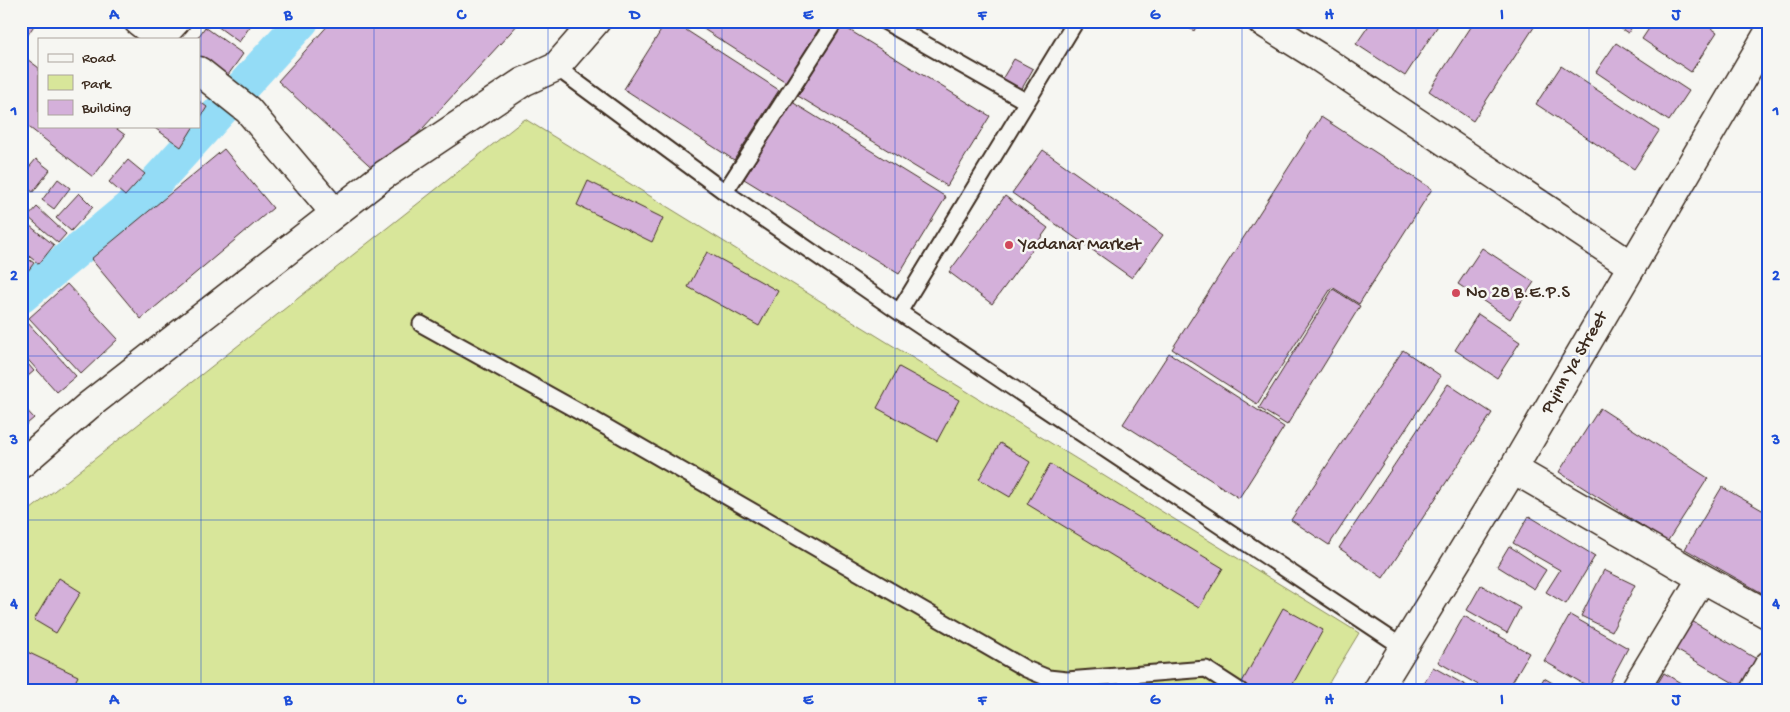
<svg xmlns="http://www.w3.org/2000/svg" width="1790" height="712" font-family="'Gochi Hand',sans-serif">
  <rect width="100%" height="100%" fill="#f6f6f2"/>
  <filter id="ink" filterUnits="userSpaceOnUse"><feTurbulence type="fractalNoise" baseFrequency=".02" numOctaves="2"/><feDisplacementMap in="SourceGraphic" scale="10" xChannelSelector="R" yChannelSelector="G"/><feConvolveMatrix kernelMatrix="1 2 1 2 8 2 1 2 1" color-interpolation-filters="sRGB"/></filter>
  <g filter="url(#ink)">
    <!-- green -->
    <path fill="#d8e69a" stroke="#8a885c" d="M525,119L1359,633L1324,691H21V517Z"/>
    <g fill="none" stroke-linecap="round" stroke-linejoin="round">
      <!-- canal -->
      <path stroke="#94dcf6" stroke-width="34" d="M21,297L144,195L302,21"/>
    </g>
    <!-- building -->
    <path fill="#d4b0da" stroke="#3b2a1e" d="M21,21H37L21,45Z
      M210,21H254L239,42Z
      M332,21H521L380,175L278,81Z
      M667,21H672L779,90L734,160L624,89Z
      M691,21H824L786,82Z
      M1050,21H1063L1059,27Z
      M1177,21H1199L1194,31Z
      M1372,21H1441L1405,76L1356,44Z
      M1475,21H1538L1473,121L1429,91Z
      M1609,21H1636L1628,33Z
      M1654,21H1700L1717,32L1691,72L1642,39Z
      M841,25L990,116L947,186L798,96Z
      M205,27L243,54L223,82L199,65V39H197Z
      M1616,43L1689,91L1669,121L1596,72Z
      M23,56L39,68V126H113L125,135L93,177L21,121V58Z
      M1014,59L1033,69L1020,92L1001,81Z
      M1561,66L1659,131L1634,169L1536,104Z
      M199,101L207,107L199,120Z
      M792,102L946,197L899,274L744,179Z
      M1321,117L1432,189L1359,304L1332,287L1257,404L1172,349Z
      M152,126H194L181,147Z
      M224,149L273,208L141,319L91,259Z
      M1043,150L1163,235L1132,278L1012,193Z
      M36,159L50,170L33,192L21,184V177Z
      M128,160L145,174L125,196L109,182Z
      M58,179L70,188L54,209L42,200Z
      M588,181L663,218L652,242L577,205Z
      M79,193L93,207L71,231L56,218Z
      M1005,196L1048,228L992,304L949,272Z
      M37,207L66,234L58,243L28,217Z
      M25,222L54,245L39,264L21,250V227Z
      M1482,248L1534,282L1510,319L1458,284Z
      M707,252L778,291L759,326L688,287Z
      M21,254L34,263L21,280Z
      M67,284L118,339L81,374L29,318Z
      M1333,289L1360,306L1287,425L1259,408Z
      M1478,314L1520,342L1497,378L1455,350Z
      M26,321L76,376L57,392L21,352V325Z
      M1403,350L1441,376L1329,545L1291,520Z
      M1169,353L1284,427L1239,498L1123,424Z
      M21,356L34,371L21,382Z
      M899,367L959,400L937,441L877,408Z
      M1448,384L1492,413L1383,578L1339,548Z
      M21,404L34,418L21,429Z
      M1600,408L1708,478L1667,542L1559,472Z
      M1000,443L1030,462L1010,497L979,479Z
      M1050,464L1223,568L1199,608L1027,504Z
      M1722,487L1769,514V597L1685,549Z
      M1529,516L1595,556L1566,604L1546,592L1560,570L1513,543Z
      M1509,546L1546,570L1534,589L1497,566Z
      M1604,570L1635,585L1612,631L1581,616Z
      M59,578L81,592L56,633L34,620Z
      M1481,585L1520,608L1507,633L1467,610Z
      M1283,608L1323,630L1289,691H1254L1241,684Z
      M1570,615L1628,648L1605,691H1596L1544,661Z
      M1464,616L1529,653L1507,691H1489L1438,662Z
      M1690,620L1760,661L1744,689L1673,648Z
      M21,649L78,676L71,691H21Z
      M1433,667L1476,691H1420Z
      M1664,673L1694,691H1653Z
      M1544,678L1566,691H1537Z"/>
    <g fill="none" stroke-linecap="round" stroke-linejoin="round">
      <!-- lane casing -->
      <g stroke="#3b2a1e" stroke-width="19">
        <path id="lane" d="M884,21L1027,102
          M556,67L725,192L899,312L1404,648
          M725,192L835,21
          M899,312L1076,21
          M421,324L587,416L1026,669L1048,678L1067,680L1206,669L1240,691"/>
      </g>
      <!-- street casing -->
      <g stroke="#3b2a1e" stroke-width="31">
        <path id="street" d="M138,21L161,39
          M1261,21L1317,56L1632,266
          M160,38L176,21
          M199,71L248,110L335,213
          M21,464L88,406L384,175L523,82L556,67L596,21
          M1513,469L1702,578L1769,615
          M1634,691L1702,578
          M1754,691L1769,665"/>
      </g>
      <!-- secondary casing -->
      <g stroke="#3b2a1e" stroke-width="31">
        <path id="secondary" d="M1377,691L1513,469L1769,32"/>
      </g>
      <!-- lane -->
      <use href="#lane" stroke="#f6f6f2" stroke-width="15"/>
      <!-- street -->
      <use href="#street" stroke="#f6f6f2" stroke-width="28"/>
      <!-- secondary -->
      <use href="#secondary" stroke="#f6f6f2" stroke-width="28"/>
    </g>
  </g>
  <!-- grid -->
  <path fill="none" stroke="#1d4ed8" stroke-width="1" stroke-opacity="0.55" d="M201,21V691M374,21V691M548,21V691M722,21V691M895,21V691M1068,21V691M1242,21V691M1416,21V691M1589,21V691M21,192H1769M21,356H1769M21,520H1769"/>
  <!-- markers -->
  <g fill="#d1495b" stroke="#f6f6f2" stroke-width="2">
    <circle cx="1009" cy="245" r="5"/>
    <circle cx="1456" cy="293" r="5"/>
  </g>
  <g text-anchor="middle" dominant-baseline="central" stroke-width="5" stroke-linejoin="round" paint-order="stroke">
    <!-- poi labels -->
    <g font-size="18" fill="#3b2a1e" stroke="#f6f6f2" text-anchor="start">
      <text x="1019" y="245">Yadanar Market</text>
      <text x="1466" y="293">No 28 B.E.P.S</text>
    </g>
    <!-- street labels -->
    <g font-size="18" fill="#3b2a1e" stroke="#f6f6f2">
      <text transform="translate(1575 363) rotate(-60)">Pyinn Ya Street</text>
    </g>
  </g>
  <!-- margin -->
  <rect width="1790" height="712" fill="none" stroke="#f6f6f2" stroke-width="55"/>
  <!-- legend -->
  <rect x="38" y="38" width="162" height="90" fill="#f6f6f2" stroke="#aba49d"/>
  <rect x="48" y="54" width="25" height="8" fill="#f6f6f2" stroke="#aba49d"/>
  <text x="82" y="62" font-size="15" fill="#3b2a1e">Road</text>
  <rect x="48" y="75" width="25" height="15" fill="#d8e69a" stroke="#aba49d"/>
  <text x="82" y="88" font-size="15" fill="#3b2a1e">Park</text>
  <rect x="48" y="100" width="25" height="15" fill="#d4b0da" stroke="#aba49d"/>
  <text x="82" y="112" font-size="15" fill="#3b2a1e">Building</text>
  <rect x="28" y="28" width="1734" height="656" fill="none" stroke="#1d4ed8" stroke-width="2"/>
  <g font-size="16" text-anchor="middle" font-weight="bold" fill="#1d4ed8">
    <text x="114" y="19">A</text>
    <text x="288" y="19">B</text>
    <text x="461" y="19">C</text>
    <text x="635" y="19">D</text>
    <text x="808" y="19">E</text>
    <text x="982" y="19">F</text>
    <text x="1155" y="19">G</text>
    <text x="1329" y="19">H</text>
    <text x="1502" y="19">I</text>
    <text x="1676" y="19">J</text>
    <text x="14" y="115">1</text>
    <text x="1776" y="115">1</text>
    <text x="14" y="280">2</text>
    <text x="1776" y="280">2</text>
    <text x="14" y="444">3</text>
    <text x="1776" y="444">3</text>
    <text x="14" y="608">4</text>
    <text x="1776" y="608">4</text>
    <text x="114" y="704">A</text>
    <text x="288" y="704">B</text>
    <text x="461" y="704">C</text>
    <text x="635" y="704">D</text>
    <text x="808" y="704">E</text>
    <text x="982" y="704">F</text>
    <text x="1155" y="704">G</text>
    <text x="1329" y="704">H</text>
    <text x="1502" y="704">I</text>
    <text x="1676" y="704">J</text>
  </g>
</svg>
